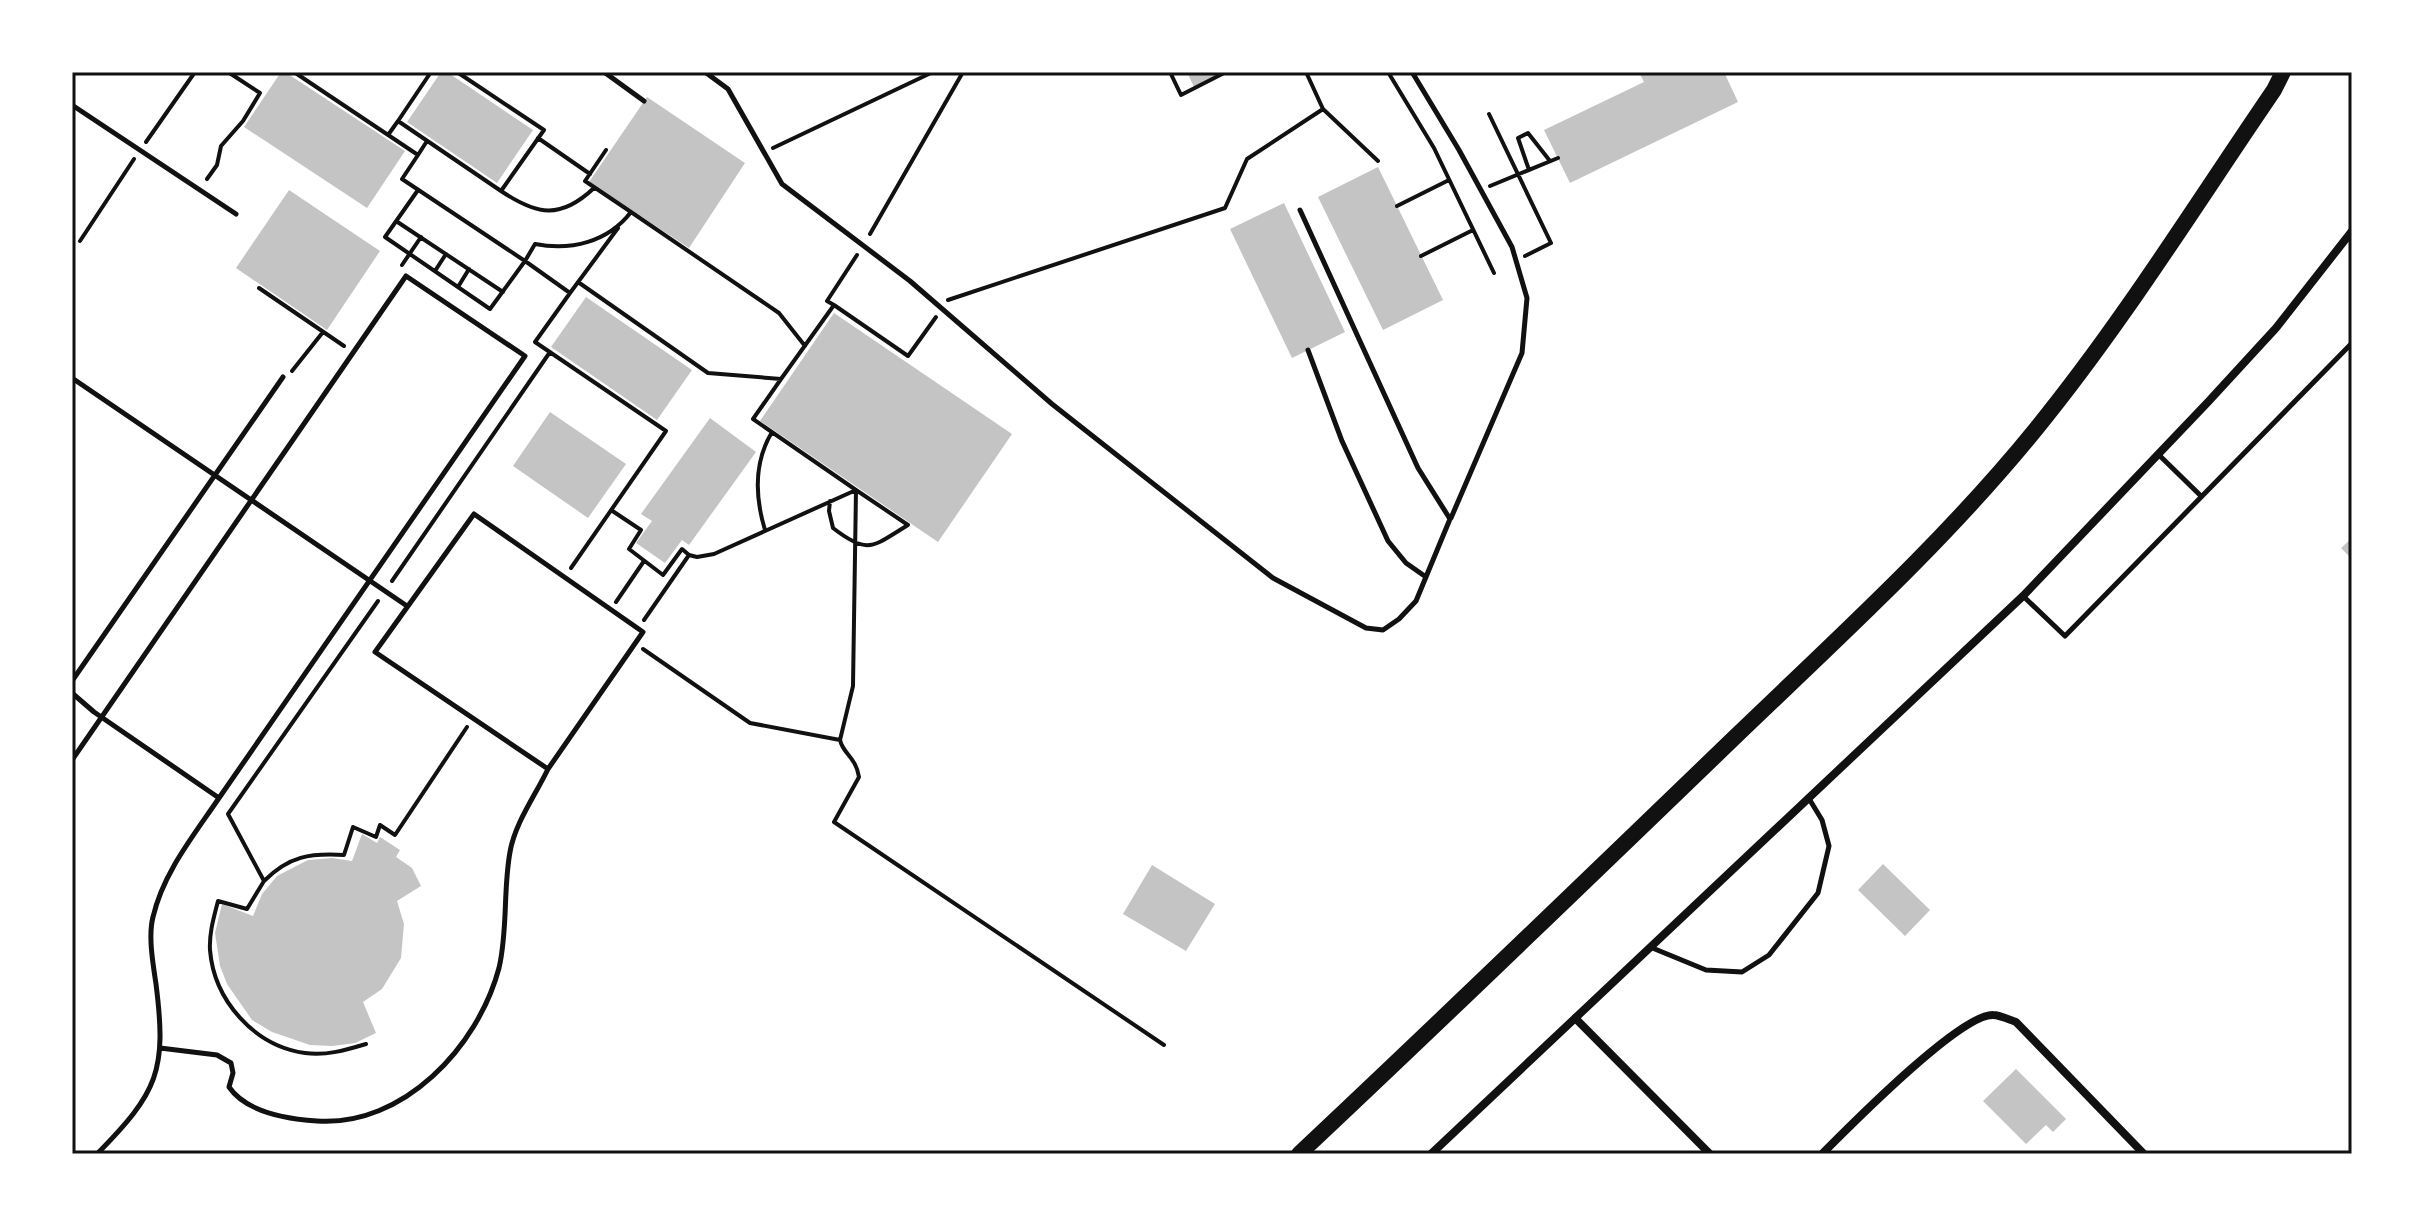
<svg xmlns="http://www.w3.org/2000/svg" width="2424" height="1226" font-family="Ubuntu,sans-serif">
  <rect width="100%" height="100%" fill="#fff"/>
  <!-- building -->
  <path fill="#c4c4c4" d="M281,72H285L405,151L367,208L244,127Z
    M441,72H447L533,130L497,183L407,122Z
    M1187,72H1224L1194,87Z
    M1639,72H1724L1738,102L1570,183L1544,130L1644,82Z
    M647,97L745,163L689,248L589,182Z
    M1378,167L1443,300L1383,330L1318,197Z
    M289,190L380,251L327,330L236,268Z
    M1284,203L1345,332L1292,358L1230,229Z
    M586,297L692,370L657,420L551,347Z
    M834,313L1012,434L938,542L760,421Z
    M550,412L626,464L588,518L513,466Z
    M710,418L756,452L689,545L682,540L665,563L636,543L652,521L641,514Z
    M2352,538V559L2341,548Z
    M362,834L377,843L380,837L400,850L396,857L412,868L421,886L397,901L404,924L401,958L382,989L363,1002L376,1033L355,1043L332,1046L310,1045L272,1032L252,1020L227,984L220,966L215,933L222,904L253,916L262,894L277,876L308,860L332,858L352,861Z
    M1883,864L1930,910L1905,936L1858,890Z
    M1152,865L1215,904L1186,951L1123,914Z
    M2016,1069L2066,1119L2053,1132L2046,1125L2026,1144L1983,1101Z"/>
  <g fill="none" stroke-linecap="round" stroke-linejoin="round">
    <!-- path -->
    <path stroke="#111" stroke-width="4" d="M294,72L418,155L427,141
      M431,72L398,121L501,191L544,130L457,72
      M1170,72L1181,95L1226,72
      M1388,72L1434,148L1494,273
      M1323,109L1378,161
      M1489,114L1551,243L1525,256
      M388,135L398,121
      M538,138L590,174
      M146,142L195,72
      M773,148L933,72
      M418,155L402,179L525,261L535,244C571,251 608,242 631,212L585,181L606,150
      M1529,170L1518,138L1528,133L1550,161
      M207,179L217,165L221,146L243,121L260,93L228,72
      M1490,186L1558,158
      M418,190L385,237L490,309L525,261L570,293L618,228
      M501,191C537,215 560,220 594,188
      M1397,206L1449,180
      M631,212L779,313L805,346
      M396,221L503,292
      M870,234L963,72
      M80,241L134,159
      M1421,256L1473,230
      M402,265L421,237
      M435,271L446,254
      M578,282L708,373L781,379L834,305L827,301L857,255
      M458,287L469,269
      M259,288L344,346
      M570,293L535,342L666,431L571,568
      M948,300L1225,208L1247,159L1323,109L1306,72
      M834,305L908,356L936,317
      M292,371L323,332
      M781,379L753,419L856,490L853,686L840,740C843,754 856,757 859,777L834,822L1164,1045
      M611,510L641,530L629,549L663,575L682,549L689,555L644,620
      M765,530C755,497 754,462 772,432
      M689,555L697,557L714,554L856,490L908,525C873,546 869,556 833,528L829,511L830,501
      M392,581L550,352
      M616,602L644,561
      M643,649L750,723L840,740
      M264,881C289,856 310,853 344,855L353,827L376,837L380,825L395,835L467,727
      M366,1044C346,1050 326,1056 305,1053C254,1046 214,1000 210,950C209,933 214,917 218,901L247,909L264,881L228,814L378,601"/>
    <!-- service -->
    <path stroke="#111" stroke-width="5" d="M604,72L644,101
      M705,72L728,89L782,184L910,281L1052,404L1273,578L1366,628L1383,630L1399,619L1416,601L1450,519L1418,468L1300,210
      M1412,72L1459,150L1512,247L1527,298L1522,353L1451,518
      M72,105L236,214
      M1308,350L1342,441L1388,541L1406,563L1426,577
      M72,378L407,606
      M2159,455L2201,496
      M474,514L643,632L548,769L375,652Z
      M2023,596L2065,636L2352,343
      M72,681L283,377
      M72,693L94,712L219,798
      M72,760L406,276L525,356L219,798C194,835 163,873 153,917C148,936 153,964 156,984C167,1071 158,1092 97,1154
      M1650,947L1706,970L1742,972L1769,955L1818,893L1829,846L1822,820L1808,797
      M160,1048L217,1055L231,1063L233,1073L229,1087C246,1112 287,1119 317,1121C403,1127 478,1047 499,968C508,930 503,890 510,852C515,823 535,796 548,769"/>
    <!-- minor -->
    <path stroke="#111" stroke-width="8" d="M1575,1018L1710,1154
      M1431,1154L2023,596L2208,402L2276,328L2352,231
      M1822,1154C1849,1127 1960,1014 1993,1015C2000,1015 2010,1020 2016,1022L2144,1154"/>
    <!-- trunk -->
    <path stroke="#111" stroke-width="16" d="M1299,1154C1446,1016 1591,876 1736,736C1839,637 1946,540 2036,429C2123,322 2196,204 2274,90L2283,72"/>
  </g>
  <!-- border -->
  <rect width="2424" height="1226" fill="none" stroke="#ffffff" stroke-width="148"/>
  <rect x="74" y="74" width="2276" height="1078" fill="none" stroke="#111" stroke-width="3"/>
</svg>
